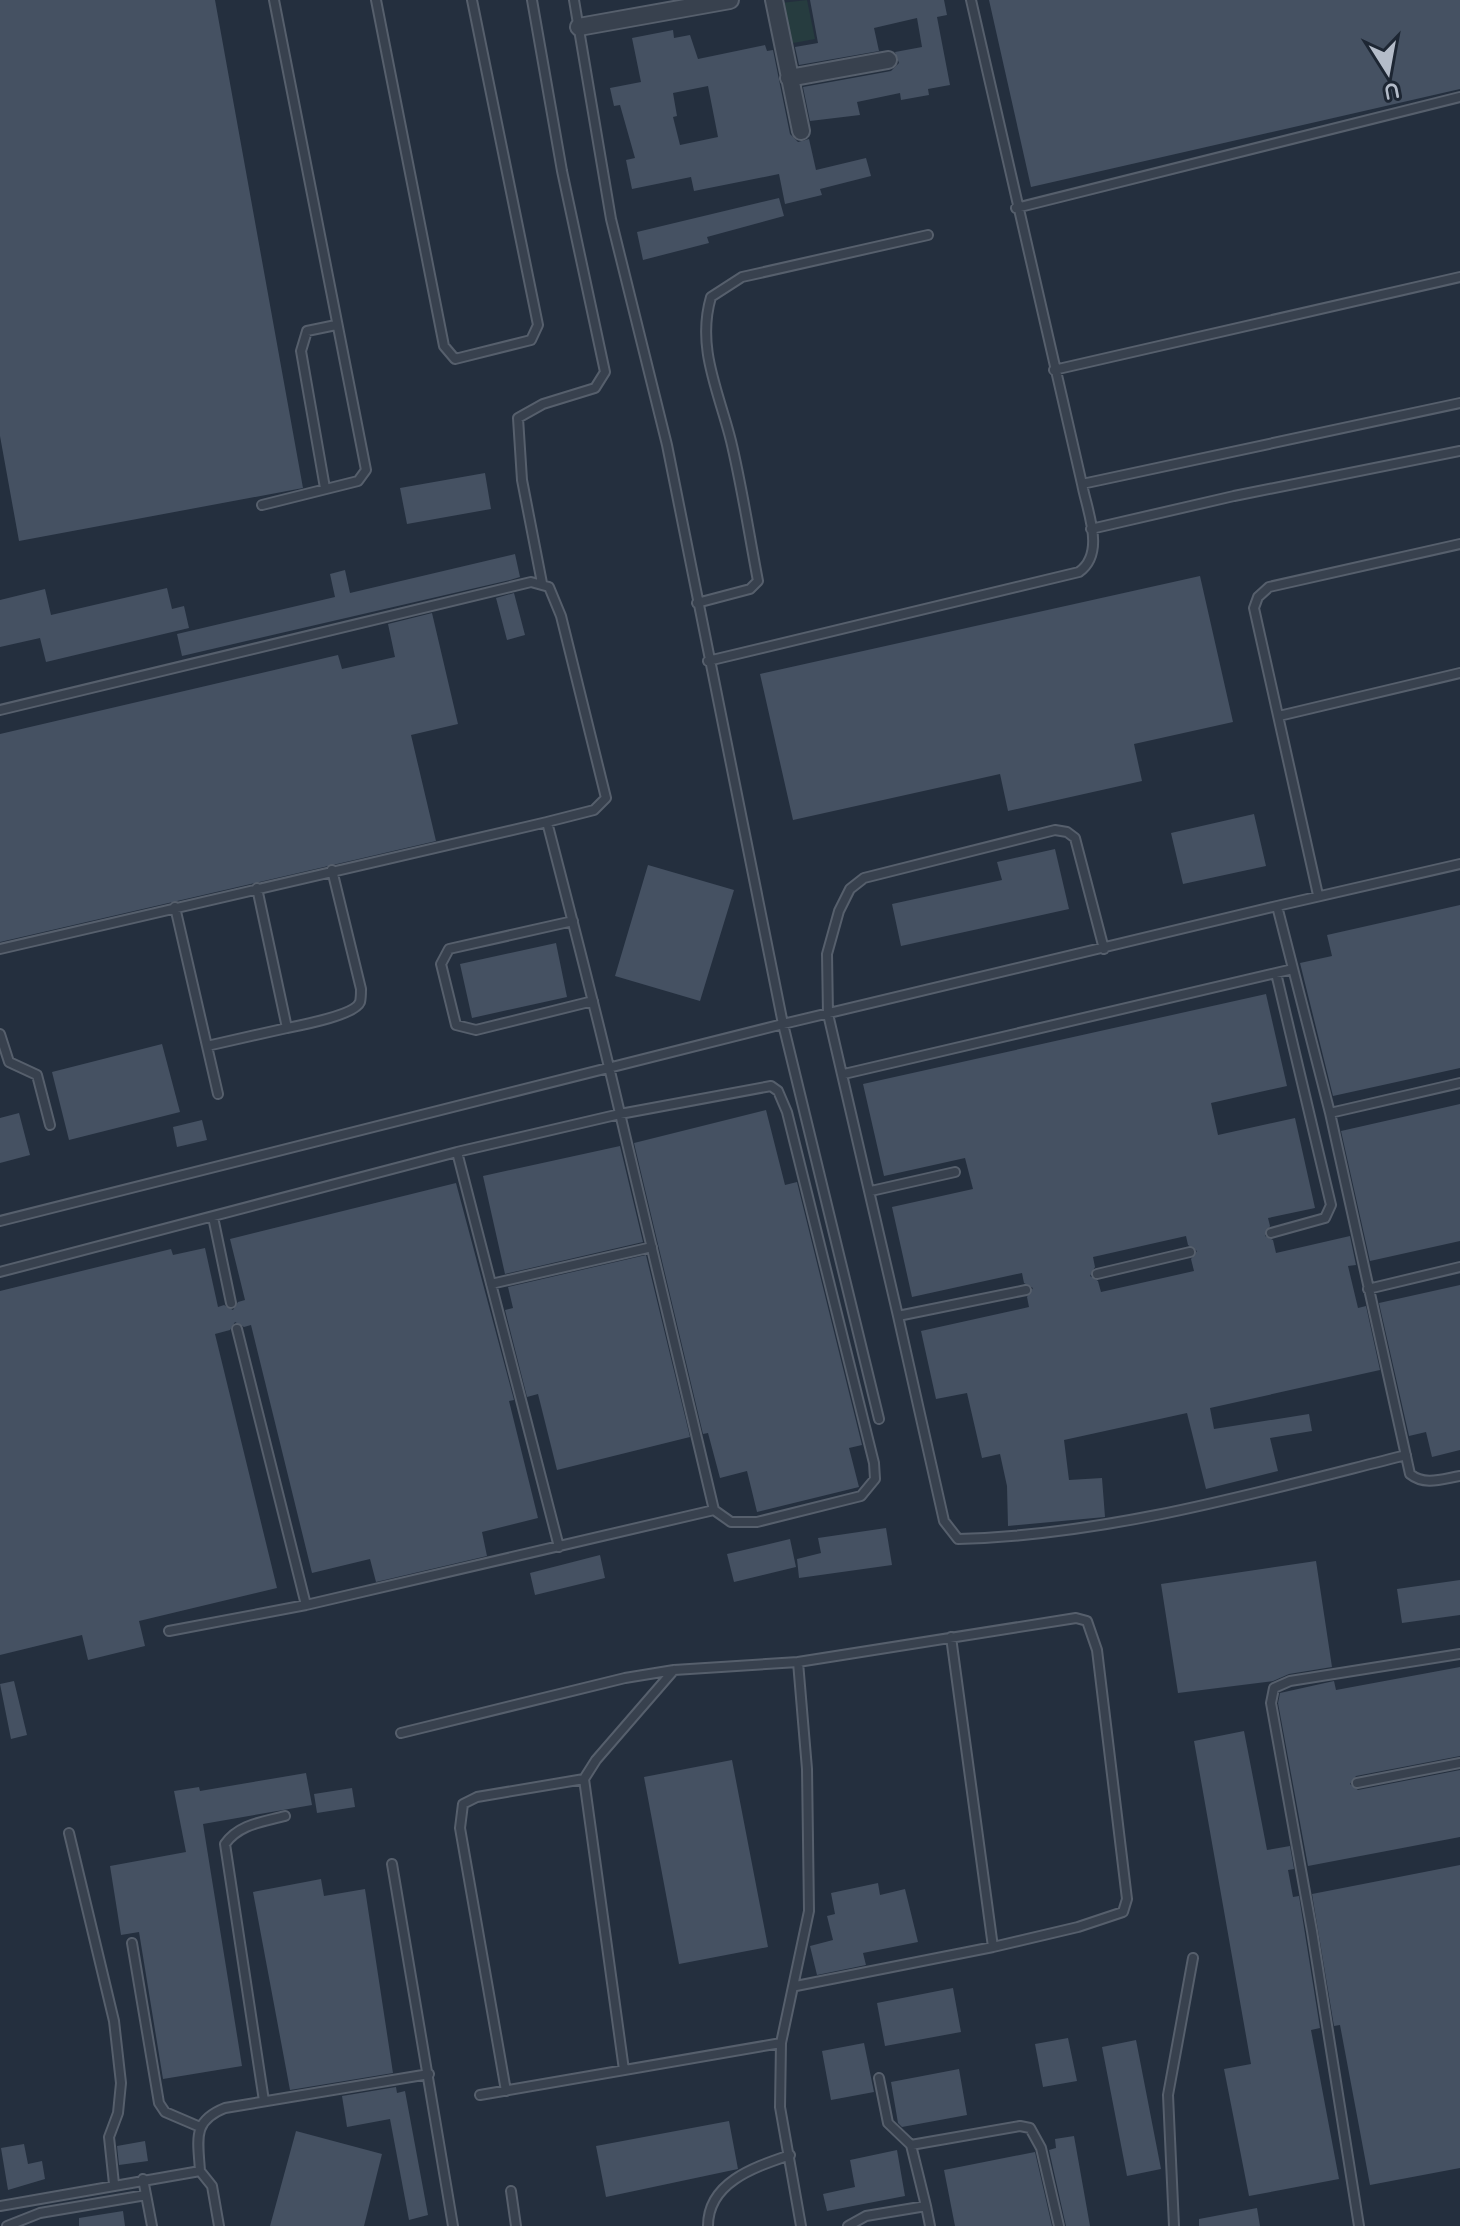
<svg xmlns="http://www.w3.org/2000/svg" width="1460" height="2226" font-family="Quicksand,sans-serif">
  <rect width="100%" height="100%" fill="#242f3e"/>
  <!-- green -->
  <path fill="#263c3f" d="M807,0L815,39L788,44L781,3Z"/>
  <!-- building -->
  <path fill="#455162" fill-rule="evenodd" d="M0,0H215L303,488L19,541L0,436Z
    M810,0H944L947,15L937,17L950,85L928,89L929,95L901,100L900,93L857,102L860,115L810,121L803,87L891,71L899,63L895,52L922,47L917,18L874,28L879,51L799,65L795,47L818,43Z
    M989,0H1460V89L1031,187Z
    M673,30L674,38L690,35L698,59L765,45L767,51L773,50L790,134L798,142L809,139L816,170L866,158L871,176L820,189L822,195L785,204L779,174L694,191L691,177L632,189L626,160L635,158L620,105L614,106L610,88L641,82L632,38ZM708,86L718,137L680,145L673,117L677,116L673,93Z
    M779,198L784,216L707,237L709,243L643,260L637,232Z
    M485,473L491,509L407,524L400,488Z
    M515,554L520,577L510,580L182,656L177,634L335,597L330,574L345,570L350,593Z
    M1200,576L1233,722L1134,744L1142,781L1008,811L1000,774L793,820L760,674Z
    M167,588L172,609L184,606L189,628L46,662L40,638L0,647V600L45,589L51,615Z
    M514,593L525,635L507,640L496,598Z
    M432,613L458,724L411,735L436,841L0,942V734L338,655L342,669L395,657L388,624Z
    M1254,814L1266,866L1183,884L1171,833Z
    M1055,849L1069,909L901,946L892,904L1002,880L997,862Z
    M648,865L734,890L700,1001L615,976Z
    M1460,905V1068L1333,1096L1300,963L1332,956L1327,935Z
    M556,943L567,997L472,1018L460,964Z
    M1266,994L1287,1086L1211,1103L1218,1135L1295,1118L1315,1208L1268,1218L1270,1226L1265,1236L1273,1240L1276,1253L1350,1236L1356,1265L1348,1266L1358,1308L1366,1306L1380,1370L1210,1408L1214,1429L1309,1414L1312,1431L1270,1438L1278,1471L1206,1489L1187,1413L1064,1440L1069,1480L1102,1478L1105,1517L1008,1526L1007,1486L1000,1454L982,1458L967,1393L936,1399L921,1331L1029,1307L1027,1297L1033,1288L1024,1283L1022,1273L912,1297L892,1207L973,1189L965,1158L884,1176L863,1084ZM1186,1236L1188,1245L1197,1251L1191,1259L1194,1271L1101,1292L1098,1281L1090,1276L1095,1267L1093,1257Z
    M162,1044L180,1112L69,1140L52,1072Z
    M1460,1104V1241L1370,1261L1341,1131Z
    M766,1110L785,1185L797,1182L862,1445L849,1448L859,1487L757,1512L747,1471L720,1478L708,1433L703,1434L634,1143Z
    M19,1113L30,1155L0,1163V1118Z
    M202,1120L207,1140L177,1147L173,1127Z
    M620,1146L643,1242L505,1274L483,1176Z
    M456,1183L514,1400L509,1401L538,1518L482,1532L487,1556L376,1582L370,1559L312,1573L251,1325L244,1327L235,1322L230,1330L215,1334L277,1588L139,1621L145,1646L88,1660L82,1635L0,1655V1291L171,1249L173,1255L205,1248L218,1307L224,1305L233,1310L238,1302L245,1300L230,1239Z
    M646,1255L690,1437L557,1470L538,1394L527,1397L505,1310L513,1308L508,1287Z
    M1460,1285V1450L1432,1457L1426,1432L1409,1436L1379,1303Z
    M886,1528L892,1565L799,1578L797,1559L821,1553L818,1538Z
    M790,1539L796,1567L734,1582L727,1554Z
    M600,1555L605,1578L535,1595L530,1573Z
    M1316,1561L1332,1667L1289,1674L1273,1681L1178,1693L1161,1584Z
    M1460,1580V1615L1402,1623L1397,1589Z
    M1460,1667V1756L1356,1776L1350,1784L1358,1790L1460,1770V1837L1308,1866L1278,1703L1280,1693L1334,1681L1336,1690Z
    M14,1681L27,1735L11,1739L0,1684Z
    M1244,1731L1267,1850L1290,1846L1294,1869L1288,1870L1293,1897L1299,1896L1320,2028L1311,2030L1339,2179L1249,2196L1224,2069L1251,2064L1194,1741Z
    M732,1760L768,1947L679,1964L644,1777Z
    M306,1773L312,1805L203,1824L242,2066L163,2079L139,1932L121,1935L110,1866L186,1852L174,1791L199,1787L200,1791Z
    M352,1788L355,1807L317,1813L314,1794Z
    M1460,1865V2168L1370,2185L1340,2025L1334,2026L1312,1894Z
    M321,1879L324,1896L365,1889L393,2073L290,2090L253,1892Z
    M878,1883L880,1895L905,1889L918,1942L863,1953L866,1965L817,1975L810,1946L833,1940L827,1916L835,1914L831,1893Z
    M953,1988L961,2032L885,2046L877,2003Z
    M1068,2038L1077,2081L1043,2087L1035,2044Z
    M1136,2040L1161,2169L1127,2176L1102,2047Z
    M864,2043L874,2092L831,2100L822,2051Z
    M959,2069L967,2115L902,2127L898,2123L891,2082Z
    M396,2087L397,2093L405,2091L428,2215L409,2220L390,2119L347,2127L342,2096Z
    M729,2121L738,2169L606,2197L596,2146Z
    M296,2131L382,2154L364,2226H270Z
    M1074,2136L1090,2226H1066L1049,2150L1056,2148L1055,2139Z
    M145,2141L148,2161L119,2165L117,2146Z
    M24,2144L28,2164L42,2161L45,2179L8,2190L1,2148Z
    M897,2150L905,2196L827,2211L823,2194L855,2187L850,2160Z
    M1035,2152L1052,2226H955L944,2170Z
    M1257,2208L1260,2226H1199V2219Z
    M123,2211L125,2226H79V2218Z"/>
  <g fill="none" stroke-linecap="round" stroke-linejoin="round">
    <!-- lane casing -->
    <g stroke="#565f6c" stroke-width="12">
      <path id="lane" d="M376,0L444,346L455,359L531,340L538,325L472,0
        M532,0L562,171L605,372L595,388L543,404L518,418L522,480L542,583
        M574,0L611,219L667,445L783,1024L879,1419
        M1016,208L1460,97
        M1054,370L1460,277
        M1082,484L1460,403
        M325,488L301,351L307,331L336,325
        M262,505L358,481L366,470L274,0
        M1091,529L1234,496L1460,451
        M697,603L750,589L758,581C749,534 742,487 731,441C719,392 696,348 711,297L742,277L928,235
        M708,661L1079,572C1106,553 1087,511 1082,484L971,0
        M0,710L531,582L549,587L561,616L606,798L594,810L547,822C573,922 599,1022 622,1122L714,1510L731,1522H757L861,1496L875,1479L874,1463L787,1112L778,1091L771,1086L620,1114L457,1152L0,1272
        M1279,716L1460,673
        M1460,864L1277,906L1330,1113L1410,1474C1425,1486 1442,1479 1460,1476
        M257,888L287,1028C302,1025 355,1015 360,1002C361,998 361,993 361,989L332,870
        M1318,895L1254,608L1258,597L1269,587L1460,544
        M175,907L218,1094
        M573,921L449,949L441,964L456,1025L476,1030L593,1001
        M0,949L547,822
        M0,1034L9,1062L37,1075L50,1125
        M207,1046L287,1028
        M844,1074L1293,969
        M1330,1113L1460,1083
        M457,1152L559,1547
        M871,1191L955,1172
        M213,1217L231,1303
        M0,1221L783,1024L1277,906
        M1271,1233L1325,1218L1331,1205L1276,973
        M1097,1274L1190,1252
        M491,1284L652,1247
        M1368,1289L1460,1267
        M1026,1290L898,1316L828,1014L827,954L839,911L850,889L864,878L1055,830L1067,832L1075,838L1104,949
        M898,1316L944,1521L958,1539C1110,1535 1259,1492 1406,1455
        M237,1329L306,1605
        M169,1631L306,1605L714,1510
        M951,1637L993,1947
        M401,1733L625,1678L674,1670L798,1662
        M1357,1783L1460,1763
        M69,1833L114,2021L121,2083L118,2113L109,2137L114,2184
        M392,1864L453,2226
        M132,1943L159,2103L165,2112L200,2127
        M796,1986L993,1947L1078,1927L1123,1912L1127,1899L1097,1650L1087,1621L1076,1618L798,1662L807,1769L809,1911L781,2043L780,2107L801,2226
        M624,2070L584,1779L596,1760L674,1670
        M879,2078L888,2123L911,2145
        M506,2091L460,1828L463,1804L477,1797L584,1779
        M480,2095L781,2043
        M264,2101L225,1844C239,1824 263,1822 285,1816
        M200,2171C198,2139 192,2121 225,2108L429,2074
        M143,2179L152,2226
        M511,2191L516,2226
        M0,2206L200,2171L212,2186L219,2226
        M926,2206L911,2145L1020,2126L1030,2128L1041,2148L1059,2226
        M7,2226L40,2213L146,2195
        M708,2226C708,2182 755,2167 790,2155
        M848,2226L866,2216L926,2206L930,2226
        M1174,2226L1168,2095L1193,1958
        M1359,2226L1312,1931L1271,1703L1274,1688L1290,1681L1460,1654"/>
    </g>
    <!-- street casing -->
    <g stroke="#565f6c" stroke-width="20">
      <path id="street" d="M774,0L801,131
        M579,27L730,0
        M789,78L888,60"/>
    </g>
    <!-- lane -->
    <use href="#lane" stroke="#38414e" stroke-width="8"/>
    <!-- street -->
    <use href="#street" stroke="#38414e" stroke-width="16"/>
  </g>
  <!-- north arrow -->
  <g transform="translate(1388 72) rotate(169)" stroke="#1d2633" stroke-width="6" paint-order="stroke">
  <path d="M0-6L14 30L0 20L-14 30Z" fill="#b4bcc9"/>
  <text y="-12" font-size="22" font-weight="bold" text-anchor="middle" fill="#b4bcc9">U</text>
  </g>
</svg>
